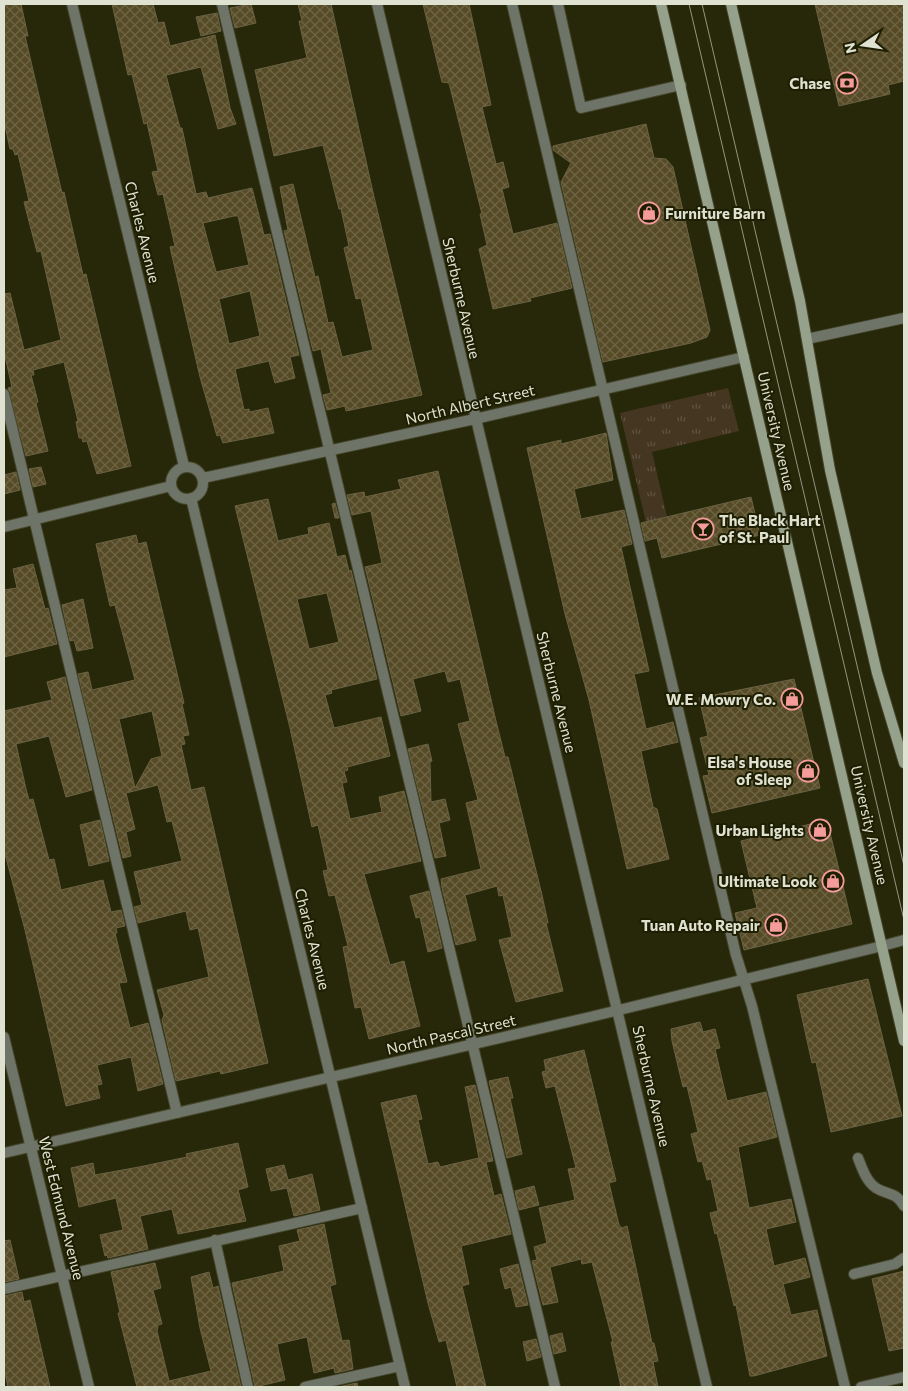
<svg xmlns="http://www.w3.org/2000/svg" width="908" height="1391" font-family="Commissioner,sans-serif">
  <defs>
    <pattern id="grass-tufts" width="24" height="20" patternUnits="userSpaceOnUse" patternTransform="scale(1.25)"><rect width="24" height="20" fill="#453622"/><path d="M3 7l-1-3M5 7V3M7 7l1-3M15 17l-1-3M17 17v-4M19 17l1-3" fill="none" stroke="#605341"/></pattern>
    <pattern id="building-cross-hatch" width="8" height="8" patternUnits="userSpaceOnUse" patternTransform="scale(1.25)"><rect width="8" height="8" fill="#564b26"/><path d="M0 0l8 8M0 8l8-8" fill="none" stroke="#6e6544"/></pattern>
  </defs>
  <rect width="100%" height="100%" fill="#27280a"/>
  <!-- grass -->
  <path fill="url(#grass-tufts)" d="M728,388L739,431L652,452L667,517L646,522L620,413Z"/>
  <!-- building -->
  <path fill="url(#building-cross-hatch)" stroke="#6b6244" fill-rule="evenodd" d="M4,4H21L28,36H25L51,147L62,193L64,192L83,275L86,274L131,466L97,474L87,441L83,442L82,438H79L76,422L78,421L64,362L33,370L34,375H31L38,402L36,403L48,451L26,456L8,388L12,387L4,352V294L10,293L24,350L61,340L41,251L37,252L24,202L29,201L18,154L15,155L13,149H10L4,121Z
    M112,4H153L158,23L164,22L170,46L215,35L230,108L236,124L218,129L201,67L166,75L180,128H182L196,194L206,192L208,198L252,188L264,235L270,234L299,355L290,357L295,378L275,383L269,361L235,369L244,410L249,409L250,412L268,408L274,433L223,443L220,435L217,436L200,377L170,247L175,246L163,194L158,195L152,172L158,171L147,123L144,124L132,74L128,75ZM234,216H238L249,265L216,272L203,223ZM250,291L260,336L229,344L219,299Z
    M251,4L256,23L235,28L230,8Z
    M298,4H331L374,197L422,395L346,411L345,406L327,410L323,395L331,393L321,349L313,351L284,231L288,230L280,187L293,184L315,277L318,276L328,323L333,322L342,357L373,350L361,298L356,299L344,248L349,246L341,209H339L323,145L274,156L255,70L307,58L299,21H302Z
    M423,4H469L491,105L482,107L496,164L503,162L509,187L502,189L513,234L557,223L572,288L530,298L531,301L493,309L479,249L487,245L480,214H482L449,83L442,82Z
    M815,4H904V81L888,85L890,94L839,106Z
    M217,13L221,31L201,36L196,17Z
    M646,124L654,158L666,159L673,167L710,330L707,337L691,343L603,362L561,182L571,163L553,150V146Z
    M606,433L613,480L574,489L581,519L624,510L632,544L621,547L649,671L634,674L646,729L673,722L678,742L641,751L653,807L657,809L669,859L627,869L589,700L565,614L527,448L561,440V444Z
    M41,467L46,484L33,487L29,469Z
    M438,471L496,721L505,757H508L542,895L548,923H546L563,991L516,1002L499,940L512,937L503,895L499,896L497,886L465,895L476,940L456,945L442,888L441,879L481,869L466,803L478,800L458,724L470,721L460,679L448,682L445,671L413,679L421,711L401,716L365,567L382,563L371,511L352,515L347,495L364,492L365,497L401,489L398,480Z
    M16,472L20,490L4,494V475Z
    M751,497L760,535L662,558L657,538L645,541L641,523Z
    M268,499L278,541L309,534L308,528L329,523L337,557L345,555L349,571L351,570L377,679L331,690L332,693L325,695L334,728L381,717L390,756L347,767L348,770L344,771L347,782L342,783L350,819L382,812L379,797L404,791L421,861L364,874L390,965L404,961L420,1026L369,1039L361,1007L355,1008L343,947L348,946L335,895L329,896L323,871L328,870L318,825L312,827L290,728L235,506ZM327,593L339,642L309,649L297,599Z
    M335,503L339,518H335L332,504Z
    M136,535L138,544L146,542L184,703L182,704L189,735L183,736L185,744L181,745L191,790L204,787L268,1063L221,1074L220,1071L176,1081L162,1020L164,1015L157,990L209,977L198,928L190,930L186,911L138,923L134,907L142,905L134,872L182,861L172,821L167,822L158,785L126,793L135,829L126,832L131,856L123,858L78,674L88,672L92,690L135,680L115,605L110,606L96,544ZM152,711L162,756L151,759L135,788L119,719Z
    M33,564L45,609L48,608L57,644L4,657V590L17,588L13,569Z
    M83,599L93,648L77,651L74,640L70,641L62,605Z
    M65,677L92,790L66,797L49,736L16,744L26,789L29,800L33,799L49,860L54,859L61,890L103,880L111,912L121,910L125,926L116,928L117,933H115L127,982L119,983L130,1028L148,1023L163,1084L138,1091L131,1057L97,1065L102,1084L97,1085L100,1098L66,1106L25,930L4,850V711L52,700L47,682Z
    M794,679L820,788L712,813L703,776L709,775L700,738L708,736L699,698Z
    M428,744L432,761L430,762L431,802L445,799L450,820L439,823L446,856L435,858L408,749Z
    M100,820L109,861L89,866L80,825Z
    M827,820L852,924L744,950L735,913L757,908L741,841Z
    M429,891L442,948L428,952L420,917L416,918L410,896Z
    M868,979L902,1116L831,1132L816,1062L812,1063L797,995Z
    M700,1022L703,1032L715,1029L720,1048L715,1049L727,1101L766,1092L777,1137L738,1147L749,1208L791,1199L796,1222L766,1229L774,1266L805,1258L810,1277L783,1284L791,1315L817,1310L827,1356L754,1376H750L736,1305L734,1306L717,1233L715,1234L710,1213L718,1211L711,1179L707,1180L702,1161L698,1162L691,1134L698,1132L687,1086L683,1087L672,1041L671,1029Z
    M584,1050L616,1181L609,1183L619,1225L622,1228L627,1226L652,1343H654L658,1361L653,1362L658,1387H621L611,1342H613L592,1262L582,1264L581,1259L550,1267L558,1302L543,1305L532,1261L537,1260L534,1247L547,1243L539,1208L575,1200L568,1169L576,1168L555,1086L546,1088L542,1072L546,1071L544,1060Z
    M508,1077L513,1098H510L522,1154L507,1158L489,1081Z
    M475,1085L493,1161L486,1162L494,1196L501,1194L511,1234L461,1246L469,1284L462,1286L486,1387H457L446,1340L439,1342L428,1303L381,1103L416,1095L422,1119L418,1120L428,1164L438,1162L440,1167L479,1158L465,1087Z
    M238,1143L248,1187L238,1190L246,1221L178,1234L172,1209L140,1216L148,1249L108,1258L107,1255L105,1256L100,1235L123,1230L116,1198L79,1207L71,1168L93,1163L95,1175L139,1167L187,1157L186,1154Z
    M284,1165L288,1180L312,1174L320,1210L294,1216L287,1188L271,1191L266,1169Z
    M534,1186L539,1205L519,1210L515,1191Z
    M324,1224L336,1284L330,1286L342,1341L349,1340L353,1369L335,1373L334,1368L314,1373L307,1337L277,1344L285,1380L255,1387L232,1283L284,1271L279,1246L300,1241L297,1230Z
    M10,1240L19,1279L4,1282V1241Z
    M155,1263L161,1288L153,1290L162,1324L158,1325L157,1331L169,1381L211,1371L200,1328L191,1277L209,1272L213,1288L218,1286L241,1387H137L118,1313H120L111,1272Z
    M518,1264L528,1305L516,1307L511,1287L505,1289L500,1269Z
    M904,1271V1348L889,1351L872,1279Z
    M22,1292L24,1302L30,1300L50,1387H8L4,1368V1296Z
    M562,1333L566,1351L554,1354L550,1336Z
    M536,1339L541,1357L527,1361L523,1342Z
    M357,1383L358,1387H338Z"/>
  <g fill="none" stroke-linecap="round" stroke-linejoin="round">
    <!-- service casing -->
    <g stroke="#45462a" stroke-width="12">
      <path id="service" d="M222,4L555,1387
        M512,4L705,824L736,955L752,1006L845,1387
        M558,4L581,108L681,85
        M4,394L177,1113
        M858,1158C862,1168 866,1181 876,1188C889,1196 895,1191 904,1206
        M215,1240L248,1387
        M854,1274L895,1264L904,1258
        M4,1289L362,1208
        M305,1387L400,1366"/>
    </g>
    <!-- minor casing -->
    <g stroke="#45462a" stroke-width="12">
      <path id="minor" d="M72,4L184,466
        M377,4L707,1387
        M807,339L904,318
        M171 483a16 16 0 1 1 32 0a16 16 0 1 1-32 0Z
        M203,478L475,419L744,357
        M191,498L405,1387
        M4,527L171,486
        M4,1037L89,1387
        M4,1153L590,1017L882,946
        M861,1387L904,1377"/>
    </g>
    <!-- tertiary casing -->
    <g stroke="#45462a" stroke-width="12">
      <path id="tertiary" d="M882,946L904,940"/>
    </g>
    <!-- secondary casing -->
    <g stroke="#45462a" stroke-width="12">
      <path id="secondary" d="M661,4L904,1041
        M731,4L800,301L830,470L877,673L904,763"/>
    </g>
    <!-- service -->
    <use href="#service" stroke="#6e7467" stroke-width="10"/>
    <!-- minor -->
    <use href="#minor" stroke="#6e7467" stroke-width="10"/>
    <!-- tertiary -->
    <use href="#tertiary" stroke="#6e7467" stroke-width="10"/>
    <!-- secondary -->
    <use href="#secondary" stroke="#96a18c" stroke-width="10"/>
    <!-- tram -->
    <path stroke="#93957f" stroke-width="1" d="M689,4L904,920
      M702,4L904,866"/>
  </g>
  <!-- icons -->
  <defs>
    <g id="bank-ring" transform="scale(1.125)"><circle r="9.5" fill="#1d1e02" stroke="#f59b9b" stroke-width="1.5"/><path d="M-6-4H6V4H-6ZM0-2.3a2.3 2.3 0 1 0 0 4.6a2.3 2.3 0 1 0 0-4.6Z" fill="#f59b9b"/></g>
    <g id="shop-ring" transform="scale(1.125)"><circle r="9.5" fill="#1d1e02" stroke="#f59b9b" stroke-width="1.5"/><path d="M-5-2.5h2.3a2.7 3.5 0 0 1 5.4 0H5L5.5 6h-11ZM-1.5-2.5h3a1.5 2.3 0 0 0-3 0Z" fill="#f59b9b"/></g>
    <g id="bar-ring" transform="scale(1.125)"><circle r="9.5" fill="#1d1e02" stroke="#f59b9b" stroke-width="1.5"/><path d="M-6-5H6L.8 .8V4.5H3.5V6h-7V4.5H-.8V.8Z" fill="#f59b9b"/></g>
  </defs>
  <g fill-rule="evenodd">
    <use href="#bank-ring" x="847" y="83"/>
    <use href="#shop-ring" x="649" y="213"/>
    <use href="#bar-ring" x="703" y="529"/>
    <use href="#shop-ring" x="792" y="699"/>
    <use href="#shop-ring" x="808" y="771"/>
    <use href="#shop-ring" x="820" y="830"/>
    <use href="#shop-ring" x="833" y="881"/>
    <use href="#shop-ring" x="776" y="925"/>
  </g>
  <g text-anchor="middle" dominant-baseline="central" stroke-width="4" stroke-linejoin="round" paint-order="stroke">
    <!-- poi labels -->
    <g font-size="15" font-weight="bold" fill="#e0e2d1" stroke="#1d1e02" text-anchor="end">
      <text x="831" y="83">Chase</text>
      <text x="665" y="213" text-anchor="start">Furniture Barn</text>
      <text x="719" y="520" text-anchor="start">The Black Hart<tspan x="719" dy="17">of St. Paul</tspan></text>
      <text x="776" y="699">W.E. Mowry Co.</text>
      <text x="792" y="762">Elsa's House<tspan x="792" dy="17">of Sleep</tspan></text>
      <text x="804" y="830">Urban Lights</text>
      <text x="817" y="881">Ultimate Look</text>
      <text x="760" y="925">Tuan Auto Repair</text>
    </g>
    <!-- street labels -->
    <g font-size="15" fill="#e0e2d1" stroke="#1d1e02">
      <text transform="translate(143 232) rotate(76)">Charles Avenue</text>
      <text transform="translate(462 298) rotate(77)">Sherburne Avenue</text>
      <text transform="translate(470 404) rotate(-13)">North Albert Street</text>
      <text transform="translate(777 431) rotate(77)">University Avenue</text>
      <text transform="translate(557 692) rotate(76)">Sherburne Avenue</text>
      <text transform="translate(870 825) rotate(77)">University Avenue</text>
      <text transform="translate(313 939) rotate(76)">Charles Avenue</text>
      <text transform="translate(451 1034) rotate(-13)">North Pascal Street</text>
      <text transform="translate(652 1086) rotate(77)">Sherburne Avenue</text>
      <text transform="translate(62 1208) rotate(76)">West Edmund Avenue</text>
    </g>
  </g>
  <!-- border -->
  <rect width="908" height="1391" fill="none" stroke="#e0e2d1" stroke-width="10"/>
  <!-- north arrow -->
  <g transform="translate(863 45) rotate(257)" stroke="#1d1e02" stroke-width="4" paint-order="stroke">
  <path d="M0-4L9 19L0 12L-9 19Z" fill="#e0e2d1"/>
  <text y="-8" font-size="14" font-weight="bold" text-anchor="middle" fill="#e0e2d1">N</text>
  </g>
</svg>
